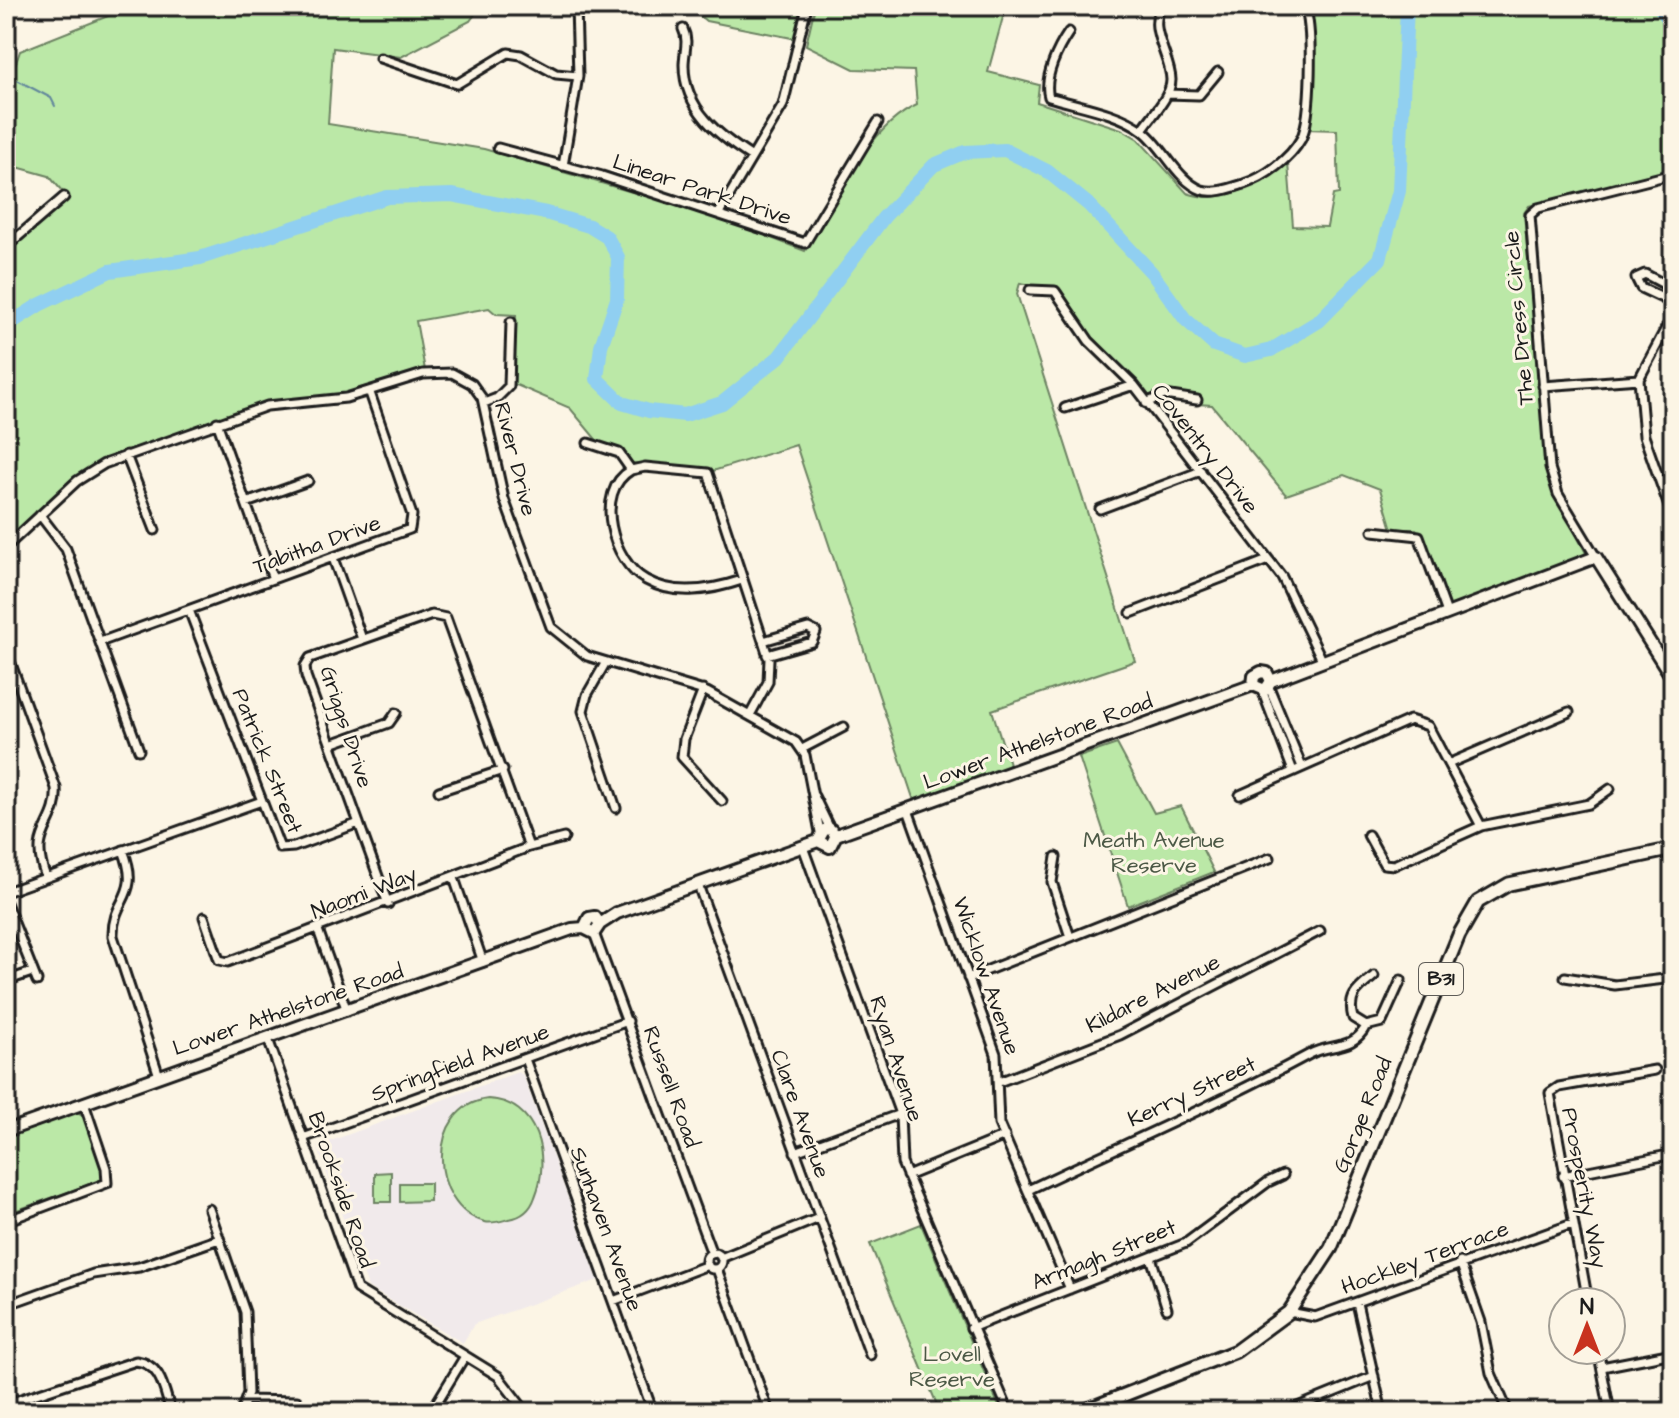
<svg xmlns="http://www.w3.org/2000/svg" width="1679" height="1418" font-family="'Architects Daughter',sans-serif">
  <rect width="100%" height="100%" fill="#fcf5e5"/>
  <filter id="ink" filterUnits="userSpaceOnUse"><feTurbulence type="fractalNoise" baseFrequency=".0125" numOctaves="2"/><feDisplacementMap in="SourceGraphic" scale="16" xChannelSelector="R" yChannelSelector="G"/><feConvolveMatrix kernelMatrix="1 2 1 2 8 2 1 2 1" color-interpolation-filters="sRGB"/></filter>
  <g filter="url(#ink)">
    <!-- built -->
    <path fill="#f1eaeb" d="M518,1072L523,1075L598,1280L474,1324L463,1343L368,1287L317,1146Z"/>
    <!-- green -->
    <path fill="#bbe8a7" stroke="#6c8262" stroke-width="2" d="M133,6H481L470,21L401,57L333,48L328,124L484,149L708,214L805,251C834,204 866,128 917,105L914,71L854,69L806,45L815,6H1006L988,72L1039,85L1037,102L1121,129L1138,139L1187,193C1225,206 1257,184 1288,163L1293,226L1327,227L1333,195L1339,194L1337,130L1306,129L1312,67L1306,6H1673V171L1529,206L1524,213L1547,470L1551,487L1587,555L1449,607L1424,536L1416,529H1392L1380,489L1344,475L1286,495L1212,405L1197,404V397L1168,390L1149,397L1089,335L1061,290L1020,283L1017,294L1135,661L992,710L1010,767L914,801L796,445L713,471L633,463L612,445L599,443L570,408L514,384L516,315L496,314L489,308L416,321L425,370L343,394L267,402L105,460L70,483L6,542V253L69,199L49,176L6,164V92L20,51Z
      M688,6H803L797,39L706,21Z
      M1117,744L1154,813L1181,806L1214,872L1128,906L1079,757Z
      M488,1099C538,1101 551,1158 535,1197C531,1209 522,1217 509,1219C501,1221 492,1224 485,1222C428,1207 426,1106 488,1099Z
      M77,1112L83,1115L104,1174L102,1180L6,1214V1138Z
      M391,1172V1202H375V1173Z
      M400,1183H430V1201L400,1202Z
      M921,1224L1001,1411V1412H940L870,1244Z"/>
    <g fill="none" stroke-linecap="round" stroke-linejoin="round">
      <!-- stream -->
      <path stroke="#62879c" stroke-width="2" d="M17,80L51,98L55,106"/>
      <!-- river -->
      <path stroke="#90cff1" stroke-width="14" d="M1659,6L1673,26
        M6,326L39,305L110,271L200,258L387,197L452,195L546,213L589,226L607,237L618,257L617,299L601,346L597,379L622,403L649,411L685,415L722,403L779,357L884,217L934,165L965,152L1005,150L1047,171L1089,205L1152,273L1185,319L1214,345L1245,356L1271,350L1319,321L1380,259L1399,191L1407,6"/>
      <!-- street casing -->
      <g stroke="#1c1c1c" stroke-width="13">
        <path id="street" d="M683,29C689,41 684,52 684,65C684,109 719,136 752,157
          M1069,32C1058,48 1043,78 1049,97C1078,106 1118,112 1142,130C1163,145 1177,181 1202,190C1215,194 1231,188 1244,184C1265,177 1290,159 1301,139C1312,117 1313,30 1305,6
          M380,58L457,84L508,53L521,55L556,74L578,76
          M1167,94L1199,95L1218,72
          M1142,130C1151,116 1171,97 1171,80C1171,57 1145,25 1163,6
          M498,148L602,176L805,243L878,122
          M563,166L578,76L576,6
          M719,213L783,105L807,6
          M6,247L64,197
          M1673,289L1645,274L1636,278L1641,288L1673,303
          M1030,290L1055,291L1089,341L1134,385L1282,577L1323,662
          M1673,315L1639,379L1644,436L1673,518
          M1543,386L1639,379
          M484,403L497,398L509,386L511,322
          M1146,403L1164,395L1197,400
          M1065,408L1134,385
          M217,422L273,579
          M588,443L619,453L631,470L645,467L708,473L769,659L768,682L750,715
          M126,455L155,530
          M631,470C593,492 612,562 646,580C676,597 712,590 742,580
          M246,503L308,481
          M1100,509L1201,471
          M40,515L66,549L139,750
          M1373,531L1419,536L1447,613
          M6,547L77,481L104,464L267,406L346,398L423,374L452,373L472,384L482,398L504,499L551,627L587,656L707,692L796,742L805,755L820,832
          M1596,557L1558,494L1550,468L1530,215L1538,208L1673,174
          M333,558L362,639
          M189,610L280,848L294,847L359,823
          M1131,613L1268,560
          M763,641L808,628L816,632L812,642L767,655
          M100,642L410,529L412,515L370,393
          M6,650L56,788C59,827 27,830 46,877
          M606,662L587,695L583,711L616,808
          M1269,687L1302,767
          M703,690L684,739L682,757L722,801
          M1262,690L1293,771
          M331,744L389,723L396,713
          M802,749L844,727
          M1448,764L1569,712
          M439,791L503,770
          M1240,795L1410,720L1428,726L1481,826
          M814,796L830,829
          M908,810L996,1054L999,1124L1070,1289
          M1368,835L1384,864L1394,865L1481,826L1589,804L1610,789
          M803,847L900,1114L902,1163L1009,1412
          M123,850C142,898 112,897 113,936L159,1076
          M1056,857L1052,882L1070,937
          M454,878L483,962
          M698,885L870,1355
          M6,892L259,802
          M6,903L37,981
          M388,904L306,676L305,666L310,658L432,615L446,618L529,847
          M204,917L219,960L228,962L529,847L564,838
          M318,930L347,1011
          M594,933L712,1254
          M1565,977L1615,985L1673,978
          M968,978L1270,858
          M6,981L32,972
          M1366,1026L1382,1022L1401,980
          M268,1039L357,1289L498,1376L526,1412
          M525,1059L653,1412
          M999,1082L1120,1035L1320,931
          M303,1138L628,1021
          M795,1152L900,1114
          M1669,1155L1673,1173
          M907,1176L1005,1136
          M1563,1176L1673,1154
          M1028,1190C1122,1145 1218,1104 1310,1054C1331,1043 1353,1051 1366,1026L1353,1018C1347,996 1358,989 1374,976
          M209,1209L245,1312L248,1393L241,1412
          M6,1221L107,1183L106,1168L84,1103
          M706 1261a8 8 0 1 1 16 0a8 8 0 1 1-16 0Z
          M1151,1257L1167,1309
          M721,1258L819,1218
          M1460,1262L1481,1322L1491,1373L1508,1412
          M717,1269L769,1412
          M613,1301L708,1265
          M1588,1302L1550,1093L1559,1087L1655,1070
          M1357,1303L1382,1412
          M6,1305L93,1274L139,1267L219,1239
          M1289,1312L1315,1317L1572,1224
          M971,1328L1186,1243L1268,1182L1283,1175
          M1598,1350L1610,1412
          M1602,1367L1673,1353
          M246,1400L297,1401
          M6,1404L136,1361C162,1364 164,1391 171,1412
          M431,1412L465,1356
          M1285,1412L1374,1376"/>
      </g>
      <!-- secondary casing -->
      <g stroke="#1c1c1c" stroke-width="16">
        <path id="secondary" d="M1271,681L1596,557L1673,679
          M1253,685L1254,676L1261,672L1267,673L1271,681
          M1253,685L1265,690L1271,681
          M836,835L1253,685
          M818,841L824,830L830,829L836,835
          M818,841L830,847L836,835
          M584,928L589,918L595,917L600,924
          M6,1131L572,929L584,928L594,933L600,924L617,913L818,841"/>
      </g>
      <!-- primary casing -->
      <g stroke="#1c1c1c" stroke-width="17">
        <path id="primary" d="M1081,1412L1236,1351L1289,1312L1331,1248L1459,935L1478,902L1509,884L1673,849"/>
      </g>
      <!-- street -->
      <use href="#street" stroke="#fcf5e5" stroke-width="7"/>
      <!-- secondary -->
      <use href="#secondary" stroke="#fcf5e5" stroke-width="10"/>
      <!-- primary -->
      <use href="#primary" stroke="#fcf5e5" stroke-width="11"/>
    </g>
  </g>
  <g text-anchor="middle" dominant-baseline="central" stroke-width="6" stroke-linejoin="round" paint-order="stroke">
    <!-- shield labels -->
    <rect fill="#fcf5e5" stroke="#5f5d58" stroke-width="2" x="1419" y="963" width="44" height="32" rx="6"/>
    <g font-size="20" font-weight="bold" fill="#1c1c1c">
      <text x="1441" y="979">B31</text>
    </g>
    <!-- street labels -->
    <g font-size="22" fill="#1c1c1c" stroke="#fcf5e5">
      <text transform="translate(702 190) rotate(18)">Linear Park Drive</text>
      <text transform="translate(1519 318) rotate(-95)">The Dress Circle</text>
      <text transform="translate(1205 449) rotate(52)">Coventry Drive</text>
      <text transform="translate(515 459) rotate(76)">River Drive</text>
      <text transform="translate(317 545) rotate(-20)">Tabitha Drive</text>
      <text transform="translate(346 727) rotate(72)">Griggs Drive</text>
      <text transform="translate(1038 742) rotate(-20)">Lower Athelstone Road</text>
      <text transform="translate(267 761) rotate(68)">Patrick Street</text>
      <text transform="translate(364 893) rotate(-21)">Naomi Way</text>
      <text transform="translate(986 976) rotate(71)">Wicklow Avenue</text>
      <text transform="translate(1153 994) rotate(-27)">Kildare Avenue</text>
      <text transform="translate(288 1010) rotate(-19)">Lower Athelstone Road</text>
      <text transform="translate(896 1059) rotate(72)">Ryan Avenue</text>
      <text transform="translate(460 1063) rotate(-20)">Springfield Avenue</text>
      <text transform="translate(671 1087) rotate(70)">Russell Road</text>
      <text transform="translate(1192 1092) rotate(-25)">Kerry Street</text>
      <text transform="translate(800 1114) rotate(70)">Clare Avenue</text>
      <text transform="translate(1363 1115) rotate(-68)">Gorge Road</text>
      <text transform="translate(1584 1188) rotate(79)">Prosperity Way</text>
      <text transform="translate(341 1190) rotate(71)">Brookside Road</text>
      <text transform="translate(606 1229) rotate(70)">Sunhaven Avenue</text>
      <text transform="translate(1104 1255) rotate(-22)">Armagh Street</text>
      <text transform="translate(1425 1258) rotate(-20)">Hockley Terrace</text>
    </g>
    <!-- park labels -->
    <g font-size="22" fill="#4c5946" stroke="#fcf5e5">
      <text x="1154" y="840">Meath Avenue<tspan x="1154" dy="25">Reserve</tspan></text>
      <text x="952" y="1354">Lovell<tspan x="952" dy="25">Reserve</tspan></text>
    </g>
  </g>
  <!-- margin -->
  <rect width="1679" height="1418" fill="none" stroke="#fcf5e5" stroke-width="32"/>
  <rect x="16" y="16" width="1647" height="1386" fill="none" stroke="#1c1c1c" stroke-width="3" filter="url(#ink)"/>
  <!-- north arrow -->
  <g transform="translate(1587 1326)"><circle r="38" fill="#fcf5e5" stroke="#a29e95" stroke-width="2"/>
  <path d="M0-6L14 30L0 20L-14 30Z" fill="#c8321e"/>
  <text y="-12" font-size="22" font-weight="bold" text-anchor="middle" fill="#1c1c1c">N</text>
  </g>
</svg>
